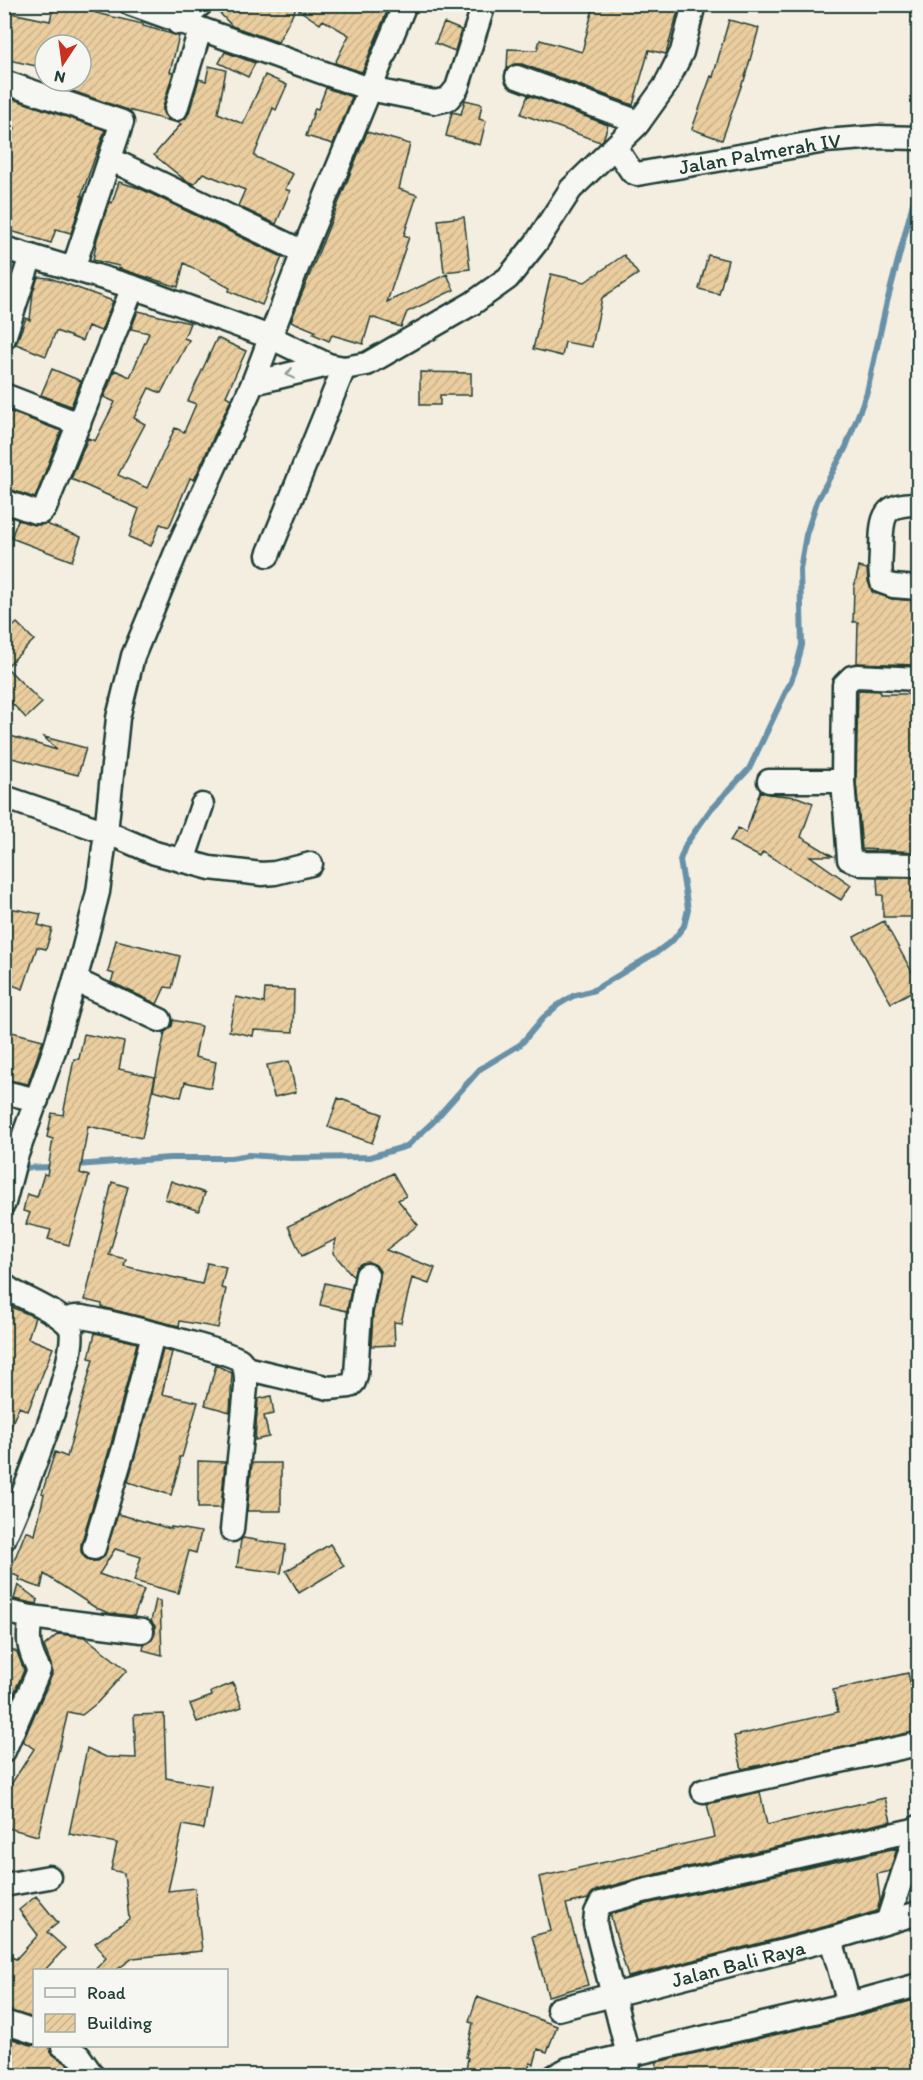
<svg xmlns="http://www.w3.org/2000/svg" width="923" height="2080" font-family="Itim,sans-serif">
  <defs>
    <pattern id="building-hatch" width="6" height="6" patternUnits="userSpaceOnUse" patternTransform="scale(1.5)"><rect width="6" height="6" fill="#ebce9f"/><path d="M-1 1l2-2M0 6l6-6M5 7l2-2" fill="none" stroke="#c9b28a"/></pattern>
  </defs>
  <rect width="100%" height="100%" fill="#f4eee1"/>
  <filter id="ink" filterUnits="userSpaceOnUse"><feTurbulence type="fractalNoise" baseFrequency=".0167" numOctaves="2"/><feDisplacementMap in="SourceGraphic" scale="12" xChannelSelector="R" yChannelSelector="G"/><feConvolveMatrix kernelMatrix="1 2 1 2 8 2 1 2 1" color-interpolation-filters="sRGB"/></filter>
  <g filter="url(#ink)">
    <g fill="none" stroke-linecap="round" stroke-linejoin="round">
      <!-- stream -->
      <path stroke="#6791a7" stroke-width="6" d="M76,1165L170,1158H231L249,1155L291,1158L370,1157L407,1146L433,1122L480,1069L521,1044L543,1018L558,1005L573,996L594,990L657,952L673,940L684,926L688,909L680,860L686,844L711,809L749,769L791,681L797,665L802,645L800,569L806,535L817,501L846,447L867,392L886,306L918,184
        M19,1168L54,1167"/>
    </g>
    <!-- building -->
    <path fill="url(#building-hatch)" stroke="#1f3d34" stroke-width="1.5" d="M54,4H98L96,13L143,24V26L179,36L170,72L173,73L163,106V113L170,121L128,110L43,81H81V45H45V68L4,59V23L8,24L11,13L50,21Z
      M214,4H390L362,72L335,63L349,35L323,20L320,24L296,8L278,42L232,26L214,7Z
      M594,4H680L666,54L649,50L633,105L522,64H514L507,68L508,49L537,50L540,40L582,52Z
      M729,20L759,28L744,81H743L722,140L692,129L711,76L713,77Z
      M444,23L461,30L455,51L435,43Z
      M225,52L255,63L248,77L219,63Z
      M209,66L226,70L218,113L243,124L265,75L287,85L276,110L273,108L254,156L293,174L285,189L290,191L276,224L238,206L245,190L203,173L194,184L185,180L154,155L181,124L175,122L185,119L189,113L199,79L206,81Z
      M326,88L352,97L333,144L306,136L315,108L318,109Z
      M528,95L608,125L603,140L600,142L521,114Z
      M4,96L105,130L81,196H83L71,233L56,229L51,243L4,229V163L15,128L4,125Z
      M465,100L482,104L479,119L486,121L480,145L446,136L452,112L461,114Z
      M367,132L410,144L399,189L417,195L404,235L409,237L387,302L447,274L454,290L407,312L401,327L371,317L363,344L332,335L329,341L313,334L315,331L291,321Z
      M119,182L139,188L282,257L262,305L229,291L230,288L184,263L178,287L118,268L119,266L93,260L97,239L109,202L112,203Z
      M464,217L470,269L444,272L438,220Z
      M624,255L638,274L602,298L592,347L565,342L562,356L533,349L551,274L585,282Z
      M708,255L728,260L719,294L699,289Z
      M38,277L50,278L113,301L101,331L88,326L82,341L56,331L46,356L16,344L26,318L30,320L33,292Z
      M138,311L190,323L184,338L189,340L161,393L149,388L134,418L145,424L118,475L147,488L175,428L184,432L196,404L188,401L217,338L246,351L226,396L231,399L194,480L190,478L169,527L160,524L151,546L129,537L139,509L71,479L88,438L95,441L115,402L104,397L115,370L130,377L149,333L131,329Z
      M52,369L81,381L71,406L41,395Z
      M420,372L471,373V395H440V405H420Z
      M8,411L61,431L35,498L6,488L9,480H4V419Z
      M18,520L35,525L46,524L81,537L72,561L11,538Z
      M859,567L867,569L868,581L872,592L892,599L918,601V665L857,663L858,622H853L854,587Z
      M17,623L34,640L6,667L42,703L26,718L4,695V635Z
      M858,690L880,691V694H918V852L862,849L856,781Z
      M4,734L57,750L44,737L86,748L78,775L4,756Z
      M760,791L768,794L797,797L813,803L801,837L833,856H810L851,885L841,900L763,852L760,857L730,841L738,828L746,833Z
      M877,878H915L916,896H918V917H883V895H878Z
      M4,907L41,914L38,925L52,929L46,949L37,947L23,989L4,982Z
      M884,921L918,983V988L891,1003L854,937Z
      M116,940L180,956L172,988L165,987L157,1004L111,982L114,974L108,972Z
      M265,989L294,990L293,1032L254,1030L253,1036L229,1031L236,997L264,1003Z
      M173,1020L201,1026L195,1057L216,1062L211,1088L185,1082L181,1097L153,1090L165,1032L172,1026Z
      M4,1030L43,1040L28,1084L4,1079Z
      M84,1034L124,1042L119,1069L155,1077L142,1138L88,1126L80,1173L89,1176L69,1245L48,1239L51,1230L26,1224L30,1213L23,1211L27,1194L37,1197L44,1174L47,1175L53,1139L47,1137L52,1113L63,1115L74,1059H79Z
      M289,1061L296,1092L274,1097L267,1065Z
      M338,1098L382,1114L372,1143L328,1127Z
      M393,1173L406,1196L398,1200L418,1225L386,1250L435,1268L429,1284L412,1278L401,1323L394,1322L395,1345L371,1346L373,1314L380,1278V1271L376,1265L369,1262L362,1263L356,1267L353,1276L333,1253L336,1239L302,1256L288,1226L328,1208Z
      M171,1181L205,1193L199,1211L165,1199Z
      M112,1182L128,1187L109,1255L126,1259L124,1266L202,1284L207,1263L226,1267L221,1288L226,1289L218,1328L180,1321L179,1326L102,1307V1304L85,1300Z
      M325,1283L351,1289L347,1311L320,1305Z
      M4,1304L35,1317L28,1338L53,1348L28,1411L19,1407L4,1442Z
      M95,1333L137,1343L111,1444L81,1544V1552L85,1558L91,1561H98L104,1557L118,1514L171,1529V1527L201,1532L196,1553L189,1551L178,1593L134,1581L141,1557L115,1549L99,1574L144,1590L134,1616L109,1613L96,1608L44,1574L41,1588L19,1580L20,1577L9,1573L26,1531L35,1535L44,1494L42,1493L55,1452L67,1457L93,1359L89,1358Z
      M163,1350L172,1352L162,1394L198,1402L182,1457H179L180,1463L171,1495L128,1482Z
      M216,1365L232,1373L230,1412L205,1405Z
      M271,1396L274,1414L264,1416L269,1437L255,1440L258,1399Z
      M198,1461L225,1462L221,1508H198Z
      M252,1463H281V1511H247Z
      M243,1538L286,1545L281,1573L237,1567L241,1540Z
      M330,1544L344,1566L299,1593L286,1571Z
      M18,1585L38,1600L37,1604L14,1599Z
      M156,1600L160,1601L162,1655L143,1650L144,1644L152,1640L155,1633V1626L151,1621Z
      M58,1634L85,1637L127,1670L97,1703L82,1715L68,1712L38,1836L4,1827V1795L34,1749L23,1741L52,1675L51,1664L44,1646Z
      M4,1646L17,1652L24,1670L4,1716Z
      M908,1673L918,1718V1731L742,1769L734,1736L838,1712L833,1690Z
      M233,1683L242,1707L197,1722L190,1704L212,1696L211,1692Z
      M164,1714L166,1778L211,1786L204,1829L183,1825L168,1891L195,1888L202,1951L133,1958L115,1971H94L106,1958L95,1943L129,1919L124,1873L111,1870L117,1843L69,1834L87,1748L106,1757L136,1758L134,1715Z
      M760,1792L767,1825L885,1798L891,1821L639,1878L597,1890L592,1893L588,1899L566,1904L588,1985L548,1996L532,1936L551,1931L539,1877L715,1837L707,1804Z
      M897,1848L890,1871L877,1874L880,1900L877,1911L827,1926L628,1977L610,1914L646,1904Z
      M36,1896L58,1923L47,1932L65,1948L44,1971H34V2018L4,2009V1954L16,1959L38,1935L19,1910Z
      M477,1997L557,2026L547,2052L538,2049L534,2064L530,2063L527,2076H465L468,2058L466,2057L473,2023L469,2022Z
      M918,1999V2068L889,2076H655L657,2062L852,2017Z
      M4,2036L30,2045L50,2046L51,2053L70,2066L76,2076H4Z"/>
    <g fill="none" stroke-linecap="round" stroke-linejoin="round">
      <!-- minor casing -->
      <g stroke="#1f3d34" stroke-width="27">
        <g id="minor">
          <path d="M131,4L369,89L435,102L448,99L457,88L484,4"/>
          <path d="M178,23L201,4"/>
          <path d="M517,77L639,122"/>
          <path d="M4,82L122,122L73,269"/>
          <path d="M176,109L200,30"/>
          <path id="s1" d="M615,147L632,172L637,174L825,141L878,137L918,138"/>
          <path d="M110,159L303,252"/>
          <path d="M4,248L133,287L270,337L328,365L344,368L367,364L473,303L508,278L536,243L571,189L637,125L665,86L682,52L694,4"/>
          <path d="M4,338L31,256"/>
          <path d="M253,383L328,365"/>
          <path d="M4,395L79,424"/>
          <path d="M4,501L35,512H41L45,508L133,287"/>
          <path d="M918,504C882,504 882,516 881,549C881,560 879,571 882,582L893,586L918,588"/>
          <path d="M268,555L344,368"/>
          <path d="M918,679L857,676L852,677L844,685L843,781L849,859L862,864L918,865"/>
          <path d="M769,781H843"/>
          <path d="M4,797L106,832L155,853L210,868L262,874L275,873L311,864"/>
          <path d="M183,861L202,805"/>
          <path d="M75,980L160,1020"/>
          <path d="M4,1092L37,1100"/>
          <path d="M4,1203L16,1157L55,1048L81,959L98,892L106,832L118,718L133,656L177,550L253,383L303,252L405,4"/>
          <path d="M4,1285L12,1291C27,1299 61,1313 70,1327C83,1350 17,1510 4,1539"/>
          <path d="M64,1320C70,1318 75,1316 82,1317C102,1320 230,1351 240,1360C247,1367 246,1378 246,1387L232,1530"/>
          <path d="M245,1368L329,1388L350,1386L354,1382L356,1375L360,1312L367,1275"/>
          <path d="M94,1548L124,1448L153,1334"/>
          <path d="M4,1611L31,1617L142,1631"/>
          <path d="M4,1751L39,1670C28,1649 27,1640 31,1617"/>
          <path d="M703,1791L918,1744"/>
          <path d="M4,1885L49,1877"/>
          <path d="M888,1920L918,1827"/>
          <path d="M831,1939L849,2004"/>
          <path id="s2" d="M558,2009L831,1939L918,1913"/>
          <path d="M4,2022L34,2032"/>
          <path d="M63,2046L79,2056L93,2076"/>
          <path d="M555,2076L568,2069L849,2004L918,1985"/>
          <path d="M627,2076L628,2055L595,1924L596,1913L601,1903L643,1891L918,1829"/>
        </g>
      </g>
      <!-- minor -->
      <use href="#minor" stroke="#f6f6f2" stroke-width="22"/>
    </g>
    <!-- one-way arrows -->
    <defs><path id="oneway-chevron" d="M-2-3.5L2.5 0L-2 3.5" fill="none" stroke-width="1.6" stroke-linecap="round" stroke-linejoin="round" transform="scale(1.5)"/></defs>
    <use stroke="#8a9a93" href="#oneway-chevron" transform="translate(290 374) rotate(166)"/>
  </g>
  <g text-anchor="middle" dominant-baseline="central" stroke-width="4.5" stroke-linejoin="round" paint-order="stroke">
    <!-- street labels -->
    <g font-size="21" fill="#1f3d34" stroke="#f6f6f2">
      <text stroke="none"><textPath href="#s1" startOffset="160">Jalan Palmerah IV</textPath></text>
      <text stroke="none"><textPath href="#s2" startOffset="186">Jalan Bali Raya</textPath></text>
    </g>
  </g>
  <!-- margin -->
  <rect width="923" height="2080" fill="none" stroke="#f6f6f2" stroke-width="24"/>
  <rect x="12" y="12" width="899" height="2056" fill="none" stroke="#1f3d34" stroke-width="2" filter="url(#ink)"/>
  <!-- legend -->
  <rect x="33" y="1969" width="195" height="78" fill="#f6f6f2" stroke="#a0aca6" stroke-width="1.5"/>
  <rect x="45" y="1988" width="30" height="9" fill="#f6f6f2" stroke="#a0aca6" stroke-width="1.5"/>
  <text x="87" y="1999" font-size="18" fill="#1f3d34">Road</text>
  <rect x="45" y="2014" width="30" height="18" fill="url(#building-hatch)" stroke="#a0aca6" stroke-width="1.5"/>
  <text x="87" y="2029" font-size="18" fill="#1f3d34">Building</text>
  <!-- north arrow -->
  <g transform="translate(63 63) rotate(193)"><circle r="28" fill="#f6f6f2" stroke="#a0aca6" stroke-width="1.5"/>
  <path d="M0-4.5L10 22L0 15L-10 22Z" fill="#c8321e"/>
  <text y="-9" font-size="16" font-weight="bold" text-anchor="middle" fill="#1f3d34">N</text>
  </g>
</svg>
